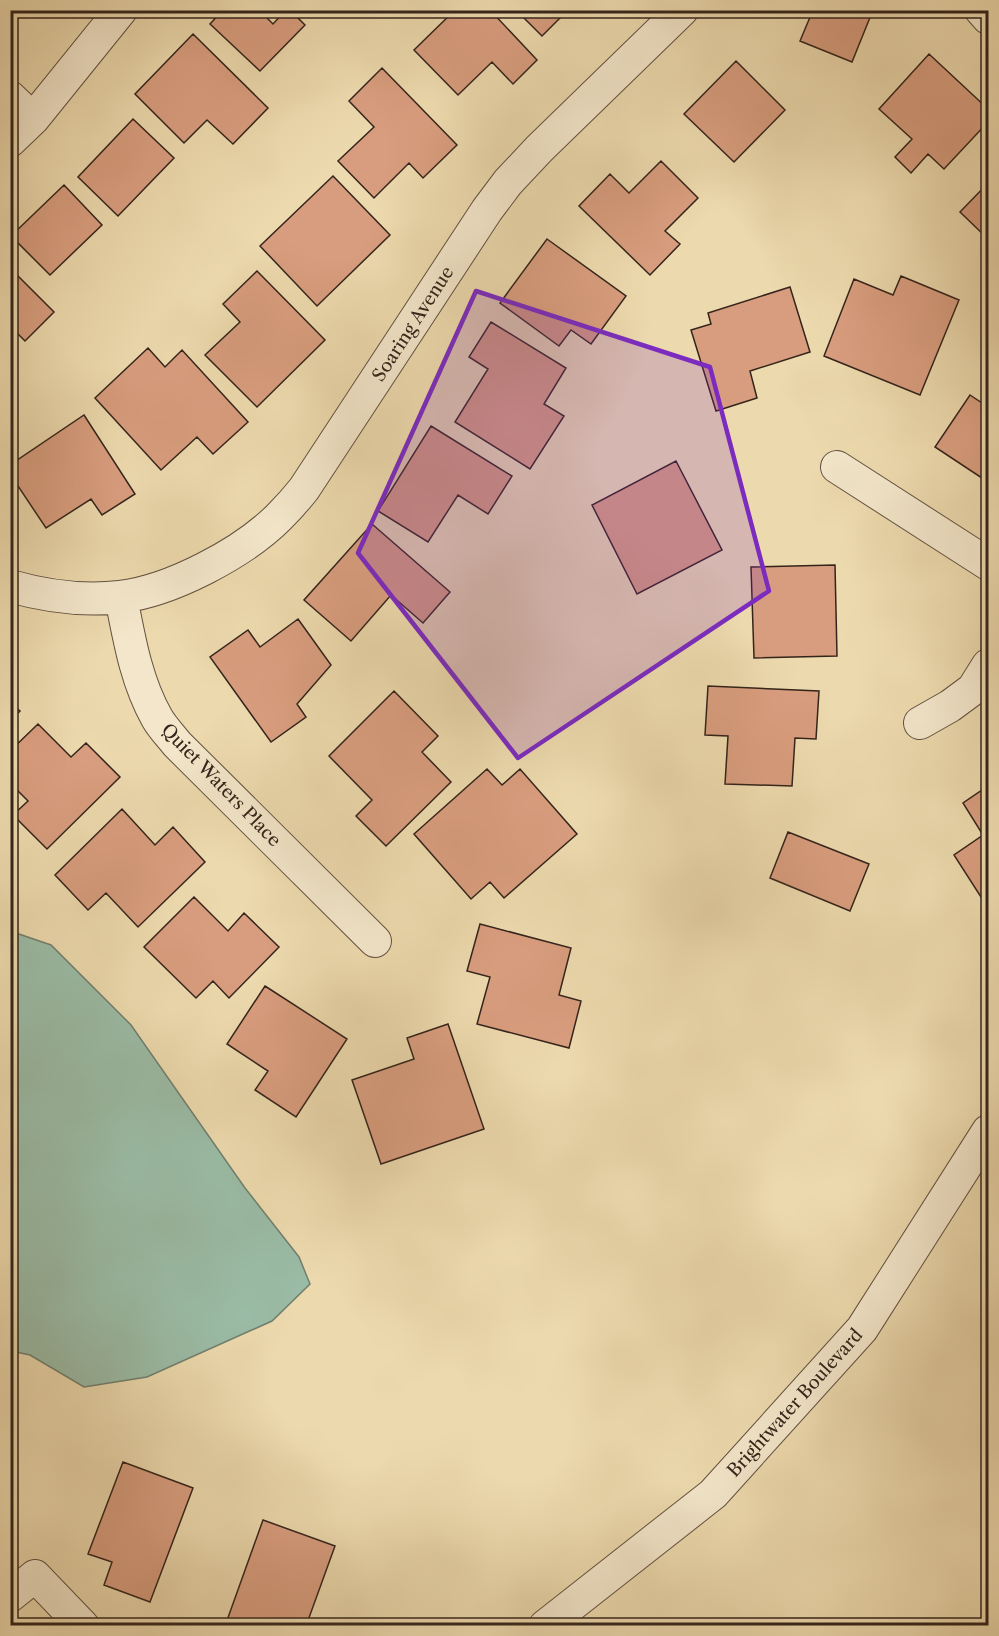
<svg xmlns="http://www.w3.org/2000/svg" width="999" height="1636" font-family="'Libre Caslon Text',serif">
  <rect width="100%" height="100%" fill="#ecd9ad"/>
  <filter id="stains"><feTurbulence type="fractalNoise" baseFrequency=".00333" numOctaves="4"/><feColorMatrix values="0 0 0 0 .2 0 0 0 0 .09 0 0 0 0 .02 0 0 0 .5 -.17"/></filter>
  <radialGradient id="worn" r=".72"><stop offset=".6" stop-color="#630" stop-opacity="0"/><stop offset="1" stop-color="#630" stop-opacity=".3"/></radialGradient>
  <!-- water -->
  <path fill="#9abba5" stroke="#717f6e" stroke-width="1.5" d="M10,931L51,945L131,1025L245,1188L299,1257L310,1284L272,1321L147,1377L84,1387L30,1355L11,1351Z"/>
  <!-- building -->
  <path fill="#d89d7e" stroke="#34241b" stroke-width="1.5" d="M223,10H259L273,24L286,10H290L305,25L260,71L210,24Z
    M455,10H490L537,60L513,84L492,62L458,95L414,50Z
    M516,10H568L542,36Z
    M813,10H873L852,62L800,41Z
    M193,34L268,108L233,144L207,120L184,143L135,94Z
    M929,54L988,109V122L944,169L928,154L911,173L895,157L912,139L879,109Z
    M736,61L785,110L734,162L684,114Z
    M382,68L457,145L423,178L409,163L374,198L338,161L374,127L349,101Z
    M133,119L174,158L118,216L78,177Z
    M661,161L698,198L665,231L680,244L650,275L579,206L610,174L629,193Z
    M333,176L390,235L317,306L260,246Z
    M988,183V239L960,212Z
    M64,185L102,225L50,275L11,236Z
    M547,239L626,296L591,344L571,330L559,346L500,303Z
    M10,268L54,312L25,341L10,326Z
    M257,271L325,340L257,407L205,355L240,322L223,304Z
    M901,276L959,300L920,395L824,356L854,279L893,295Z
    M790,287L810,352L750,371L757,398L716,411L691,330L711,324L708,313Z
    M491,322L566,368L544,404L564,416L530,469L455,422L488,369L469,357Z
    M148,348L165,367L182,350L248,422L213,454L197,437L161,470L95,398Z
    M970,395L988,407V482L935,447Z
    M84,415L135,494L102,515L91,499L46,528L10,474V465Z
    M431,426L512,476L488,514L458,495L428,542L378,511Z
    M676,461L722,550L637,594L592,505Z
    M372,524L450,592L423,623L391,595L351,641L304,600Z
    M835,565L837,656L754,658L751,567Z
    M298,619L331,665L297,704L306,717L271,742L210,657L248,630L260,647Z
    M708,686L819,691L816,739L795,738L792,786L725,784L728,736L705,735Z
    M394,691L438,736L422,752L451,782L386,846L356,816L372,800L329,756Z
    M10,702L20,711L10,721Z
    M38,724L71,757L86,743L120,777L47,849L13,815L28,801L10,783V751Z
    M487,769L502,785L520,769L577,834L504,898L490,882L471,899L414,834Z
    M988,786V908L954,855L983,835L963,803Z
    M122,809L155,845L173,827L205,862L138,927L106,893L88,910L55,875Z
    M788,832L869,864L850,911L770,878Z
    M194,897L228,931L244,913L279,947L229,998L213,981L196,998L144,947Z
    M480,924L571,948L559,995L581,1001L569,1048L477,1024L490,977L467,971Z
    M265,986L347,1039L296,1117L255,1090L268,1071L227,1044Z
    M448,1024L484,1129L381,1164L352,1080L414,1059L407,1038Z
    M123,1462L193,1488L150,1602L104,1585L112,1562L88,1554Z
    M263,1520L335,1546L306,1626H225Z"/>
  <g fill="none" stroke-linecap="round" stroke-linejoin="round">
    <!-- street casing -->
    <g stroke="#625140" stroke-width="34">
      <path id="street" d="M981,10L988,18
        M10,97L33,119
        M10,141L33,119L121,10
        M837,467L988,564
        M10,586C45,596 85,601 120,597C171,591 243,553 279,517C288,508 296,499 304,489L487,210L508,182L539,149L682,10
        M121,597C129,638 136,681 157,718C162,727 170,735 177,744L375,941
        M920,723L950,706L973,689L988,665
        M10,1596L35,1576L83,1626
        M545,1626L713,1494L862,1329L988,1131"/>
    </g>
    <!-- street -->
    <use href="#street" stroke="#f3e6ca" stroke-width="32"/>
  </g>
  <!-- marked area -->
  <path fill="#7b2cbf" fill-opacity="0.2" stroke="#7b2cbf" stroke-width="4.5" stroke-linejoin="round" d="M476,291L710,367L769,591L518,758L358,553Z"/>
  <g text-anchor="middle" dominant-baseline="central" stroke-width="4.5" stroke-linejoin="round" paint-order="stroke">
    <!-- street labels -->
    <g font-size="18" fill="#34241b" stroke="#f3e6ca">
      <text transform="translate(413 324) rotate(-57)">Soaring Avenue</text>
      <text transform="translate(221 785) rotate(46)">Quiet Waters Place</text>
      <text transform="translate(795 1403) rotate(-48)">Brightwater Boulevard</text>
    </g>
  </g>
  <!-- margin -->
  <rect width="999" height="1636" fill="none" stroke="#ecd9ad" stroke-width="36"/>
  <rect x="12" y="12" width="975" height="1612" fill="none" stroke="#34241b" stroke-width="3"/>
  <rect x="18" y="18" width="963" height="1600" fill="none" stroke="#34241b" stroke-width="1.5"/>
  <rect width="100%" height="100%" filter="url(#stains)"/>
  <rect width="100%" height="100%" fill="url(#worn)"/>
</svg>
